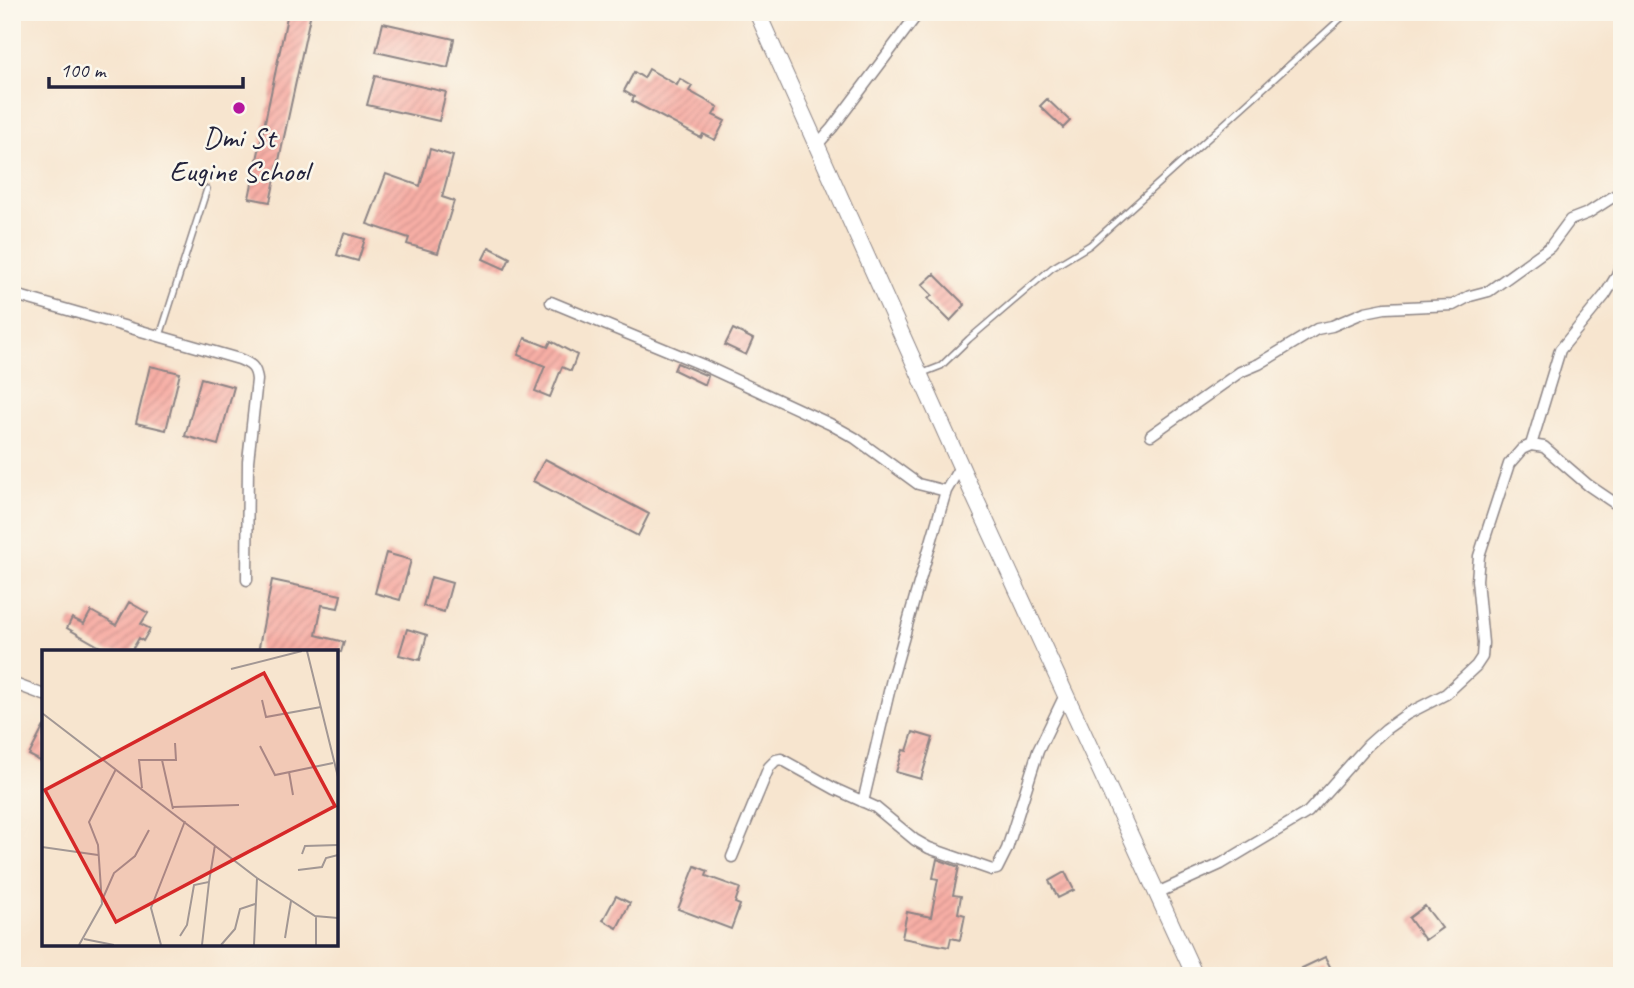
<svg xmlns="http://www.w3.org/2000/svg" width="1634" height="988" font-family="Caveat,sans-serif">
  <defs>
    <pattern id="building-hatch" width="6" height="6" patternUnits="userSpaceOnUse" patternTransform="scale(1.75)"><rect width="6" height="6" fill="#f7aea5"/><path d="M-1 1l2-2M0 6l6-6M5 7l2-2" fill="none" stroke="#d3958f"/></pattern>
  </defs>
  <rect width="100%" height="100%" fill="#fbf7ec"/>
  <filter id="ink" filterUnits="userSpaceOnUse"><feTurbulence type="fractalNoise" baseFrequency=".0143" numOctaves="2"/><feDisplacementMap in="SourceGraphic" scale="14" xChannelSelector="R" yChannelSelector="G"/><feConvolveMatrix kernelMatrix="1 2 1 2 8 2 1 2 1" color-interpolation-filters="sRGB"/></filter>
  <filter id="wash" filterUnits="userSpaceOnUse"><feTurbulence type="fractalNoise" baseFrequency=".00686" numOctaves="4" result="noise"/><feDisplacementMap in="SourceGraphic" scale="28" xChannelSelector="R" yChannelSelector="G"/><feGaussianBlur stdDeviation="1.57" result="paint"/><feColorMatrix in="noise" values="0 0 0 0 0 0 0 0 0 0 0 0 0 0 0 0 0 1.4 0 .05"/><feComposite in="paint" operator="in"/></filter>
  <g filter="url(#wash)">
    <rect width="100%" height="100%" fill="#f7e5cf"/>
    <g id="blocks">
      <!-- building -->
      <path fill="url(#building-hatch)" d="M288,12H311L270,202L249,198Z
        M383,23L454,39L448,68L376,52Z
        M649,69L677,85L680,79L692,86L689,91L718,107L713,115L725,121L715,140L703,134L701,138L632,101L634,97L624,91L634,72L644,78Z
        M375,76L446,92L439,121L367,105Z
        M1047,99L1070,121L1063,128L1040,106Z
        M430,149L453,156L442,197L454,201L438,253L407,244L409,238L367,224L386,174L420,186Z
        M344,233L365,239L358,261L337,255Z
        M489,247L510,258L505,269L483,259Z
        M934,274L965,305L950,321L928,299L932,295L922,285Z
        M733,329L753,339L746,355L725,345Z
        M525,338L548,347L551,341L577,355L571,371L562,367L550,397L535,391L545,366L518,355Z
        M677,363L708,376L705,385L674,370Z
        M150,366L180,373L166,430L136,423Z
        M201,378L234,387L218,445L185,436Z
        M545,459L649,514L638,536L533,481Z
        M386,553L411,560L400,600L375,593Z
        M431,577L452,583L444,612L423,606Z
        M272,580L341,595L338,608L322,605L316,635L344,642L341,652H258Z
        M129,602L148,613L141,624L150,629L143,641L139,638L131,652H109L67,628L72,618L84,624L91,611L116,625Z
        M407,629L427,635L420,660L399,655Z
        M44,726V763L29,755Z
        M913,732L933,738L921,779L896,772L903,750L907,751Z
        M937,859L959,867L953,895L961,896L958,913L965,915L960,940L951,938L949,947L902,938L907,912L931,917L938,879L933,878Z
        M695,866L708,871L706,876L740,888L735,903L740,905L731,929L678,909Z
        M1065,872L1074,890L1058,898L1049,881Z
        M616,896L630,903L617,928L603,920Z
        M1425,906L1442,928L1425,940L1409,918Z
        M1325,957L1335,976H1306L1302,968Z"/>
    </g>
  </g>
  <g filter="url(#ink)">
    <use href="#blocks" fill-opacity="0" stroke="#8c8485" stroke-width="2"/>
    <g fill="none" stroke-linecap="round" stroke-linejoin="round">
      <!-- lane casing -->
      <g stroke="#8c8485" stroke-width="8">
        <path id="lane" d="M160,336L207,189
          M923,373L941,366L969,339L1052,268L1090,245L1348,12"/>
      </g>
      <!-- street casing -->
      <g stroke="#8c8485" stroke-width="13">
        <path id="street" d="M817,145L832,128L919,12
          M12,294L239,359C251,364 256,367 257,380L248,461L247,580
          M551,302L703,365L830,424L855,438L918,484L946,491
          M1151,435L1240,372L1259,364L1317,329L1332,326L1365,312L1385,308L1453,305L1470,296L1489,291L1550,247L1570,220L1588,213L1622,191
          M1531,445L1560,350L1605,295L1616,277L1622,261
          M12,683L44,695
          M863,802L892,679L915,597L946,491L961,465
          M732,857L769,767L776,760L781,759L835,789L875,807L915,840L929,848L992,870L997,869L1007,849L1038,751L1065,695
          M1157,893L1221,864L1308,812L1368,745L1386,729L1407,714L1446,694L1476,666L1482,657L1483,643L1477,580L1479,556L1509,464L1522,449L1531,445L1544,447L1588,485L1622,508"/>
      </g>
      <!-- secondary casing -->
      <g stroke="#8c8485" stroke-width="18">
        <path id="secondary" d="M757,12L970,487L1195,976"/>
      </g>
      <!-- lane -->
      <use href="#lane" stroke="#fff" stroke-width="5"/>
      <!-- street -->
      <use href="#street" stroke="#fff" stroke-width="10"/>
      <!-- secondary -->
      <use href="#secondary" stroke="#fff" stroke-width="16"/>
    </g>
  </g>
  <!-- markers -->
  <circle fill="#b5179e" stroke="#fbf7ec" stroke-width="2.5" cx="239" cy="108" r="7"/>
  <g text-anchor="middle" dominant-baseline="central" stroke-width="5" stroke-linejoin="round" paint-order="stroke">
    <!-- poi labels -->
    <g font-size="30" fill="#22223b" stroke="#fbf7ec">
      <text x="239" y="137">Dmi St<tspan x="239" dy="34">Eugine School</tspan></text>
    </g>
  </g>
  <!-- overview -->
  <g transform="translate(42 650)">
    <rect width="296" height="296" fill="#f7e5cf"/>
    <path fill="none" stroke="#a29794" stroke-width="2" d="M265,1L296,127M189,19L260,1M220,50L224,67L279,57M0,63L215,228L273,266L296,268M218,96L233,125L291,113M120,110L131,159M247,122L251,145M100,138L97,110H134L133,93M131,157L197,155M0,197L56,205M260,204L263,196L296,195M256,220L280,217L284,208L296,205M61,248L72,223L93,206L107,180M138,286L145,275L152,235L167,232L173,195M243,288L249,251M42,289L72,295M37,295L60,254L56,195L47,172L74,119M119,295L109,258L143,171M160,295L167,232M179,295L193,279L198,259L213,254M212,295L215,228M274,295V267"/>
    <path fill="#d62828" fill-opacity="0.15" stroke="#d62828" stroke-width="3.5" d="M222,23L293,156L74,272L3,140Z"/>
    <rect width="296" height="296" fill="none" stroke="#22223b" stroke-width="3.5"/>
  </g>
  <!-- margin -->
  <rect width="1634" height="988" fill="none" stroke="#fbf7ec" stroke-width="42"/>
  <!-- scale -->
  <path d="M49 77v10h194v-10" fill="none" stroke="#22223b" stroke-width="3.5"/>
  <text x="60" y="77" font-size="21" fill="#22223b" stroke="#fbf7ec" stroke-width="5" paint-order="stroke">100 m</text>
</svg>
